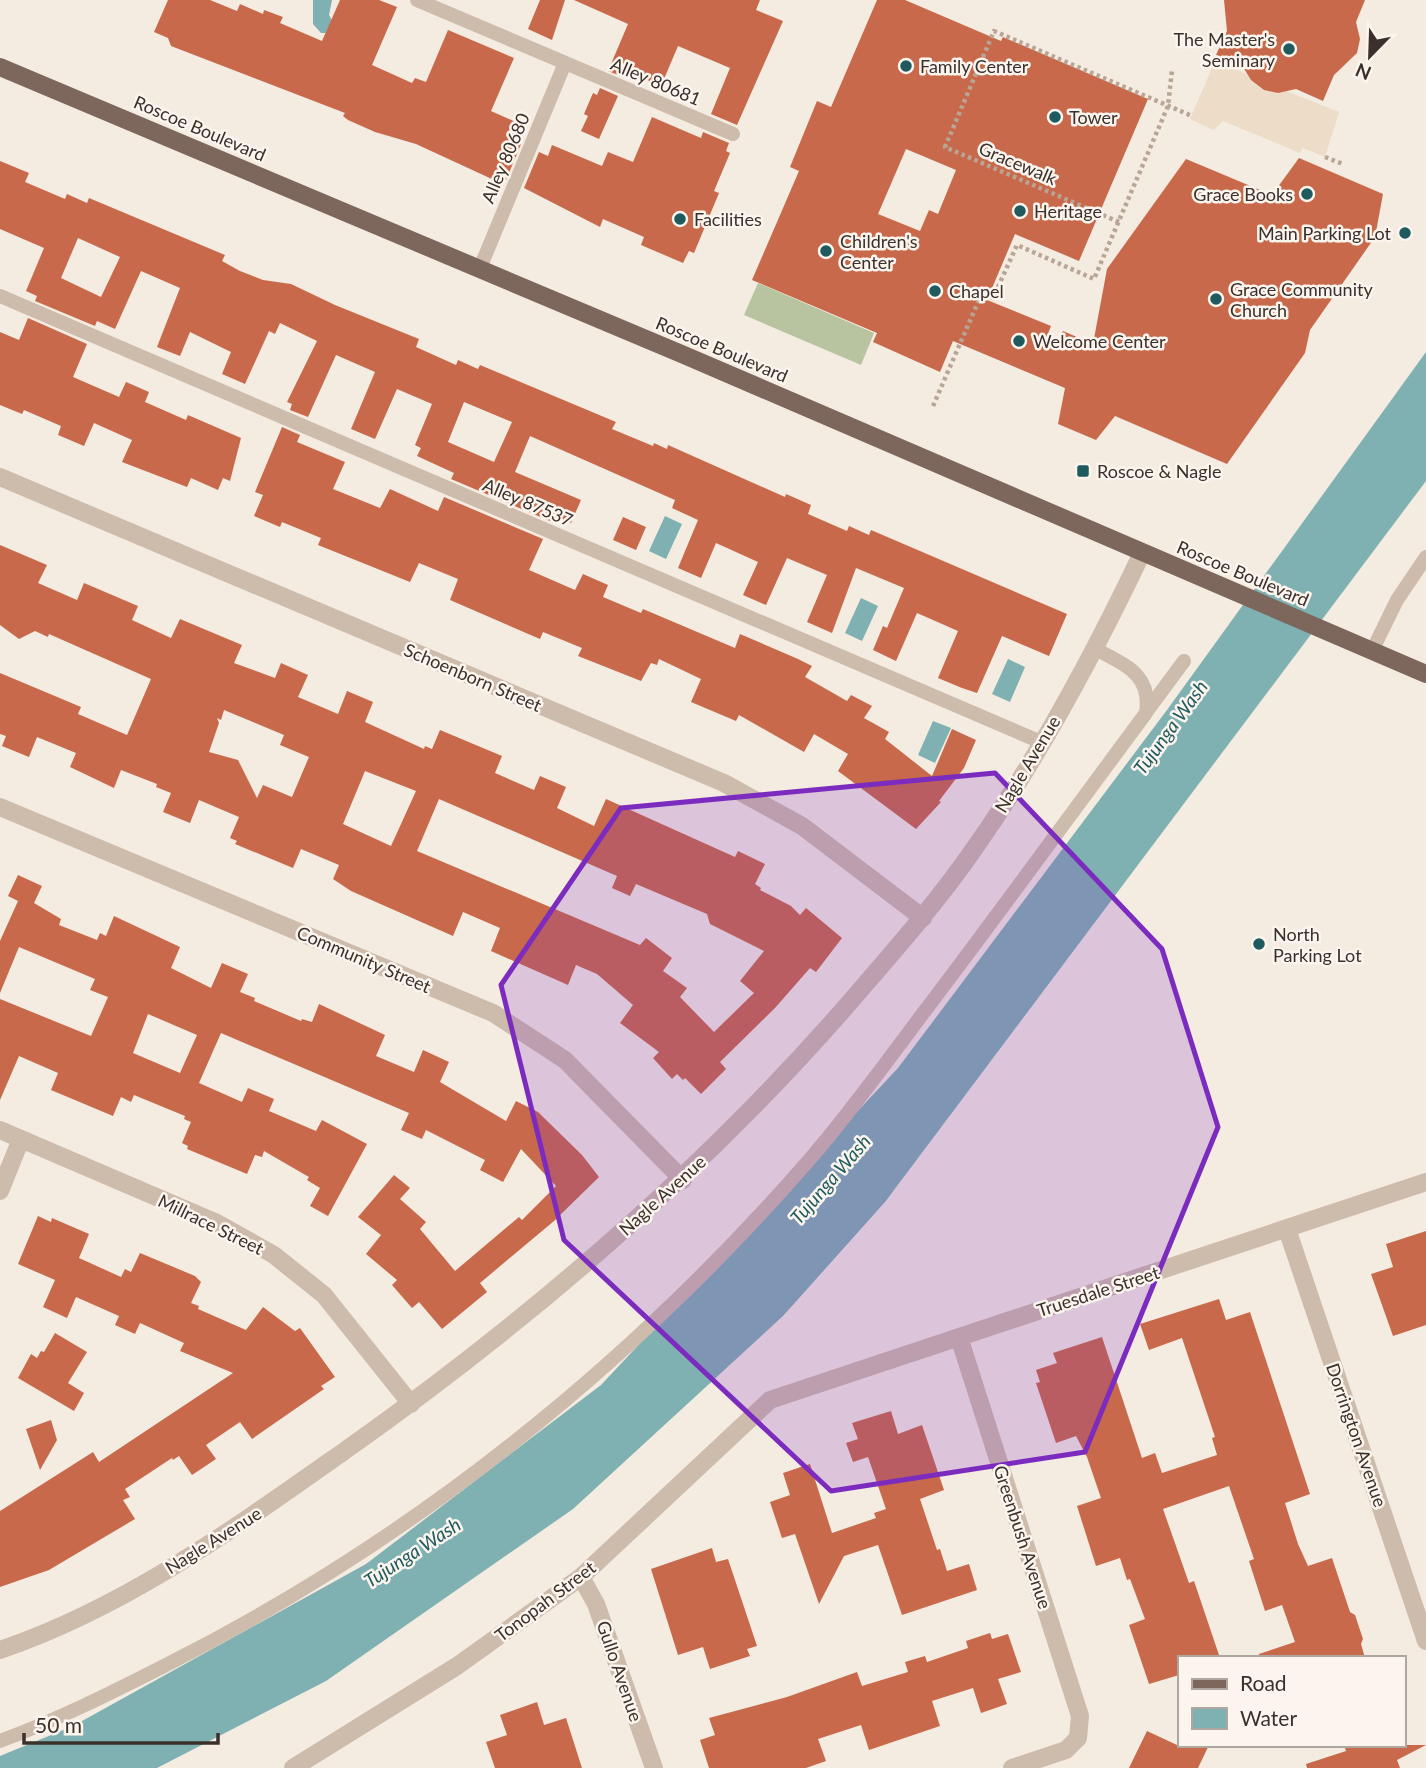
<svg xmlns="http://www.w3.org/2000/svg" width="1426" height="1768" font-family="Lato,sans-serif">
  <rect width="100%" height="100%" fill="#f4ebe1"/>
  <!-- green -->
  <path fill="#b8c4a0" d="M758,283L874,333L861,365L744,315Z"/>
  <!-- plaza -->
  <path fill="#ecdcc8" d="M1216,59L1248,75L1264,90L1286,91L1339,112L1325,157L1303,148L1300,153L1223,121L1214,130L1190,119Z"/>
  <!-- water -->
  <path fill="#7fb0b2" d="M313,0H332L329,15L333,22L328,33H321L313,24Z
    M1426,352V481L885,1202L783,1316L573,1509L326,1681L157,1768H0V1756L73,1726L366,1564L601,1385L898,1068L1167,710Z
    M665,516L682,524L666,559L649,551Z
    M861,598L878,606L862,641L845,633Z
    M1008,659L1025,667L1010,702L992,694Z
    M933,721L951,728L935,763L918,755Z"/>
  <!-- building -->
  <path fill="#c8694b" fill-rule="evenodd" d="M168,0H210L237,11L240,4L263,14L264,10L283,17L280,23L322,41L340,0H379L397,7L372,65L412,83L415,78L426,82L448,30L514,58L491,111L518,123L511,140L521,144L506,180L496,176L494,180L416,144L375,132L348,120L343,116L345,113L171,46L168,38L154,32Z
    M540,0H565L552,40L528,29Z
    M574,0H760L756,10L783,21L737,125L711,114L730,68L678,46L661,86L629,72L626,78L608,71L628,24Z
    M877,0H905L1001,41L1003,37L1148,99L1079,261L1015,234L987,300L1051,326L1047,336L1056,342L1063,331L1093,344L1107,269L1186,159L1272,195L1299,158L1383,194L1375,237L1310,330L1305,353L1227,464L1115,416L1096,440L1058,424L1065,388L953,341L940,372L873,342L877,333L752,280L799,171L790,167L817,101L831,107ZM906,149L956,170L938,214L929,210L920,231L878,214Z
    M1224,0H1365L1356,22L1360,39L1357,53L1334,75L1323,101L1296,89L1278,93L1264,90L1251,80L1243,67L1216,55L1227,31Z
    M600,88L618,96L599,139L581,131L588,116L584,114L593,93L597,95Z
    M652,117L701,138L703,132L729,143L726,151L730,153L714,191L719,193L694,253L689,251L683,263L641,245L644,237L603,219L600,227L524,188L539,152L548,156L552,145L602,166L608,152L633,162Z
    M0,161L29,173L25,182L65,199L67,194L87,203L89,198L225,255L222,261L240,271L263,280L291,284L335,305L419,339L416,347L456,365L458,360L478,369L480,365L616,422L612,429L653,446L654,443L667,449L668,445L785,497L786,494L811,505L808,514L847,531L849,526L869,535L871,530L1067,614L1049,656L1002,636L977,693L962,688L938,678L958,631L917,613L896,661L873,650L883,626L887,628L904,588L856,568L832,633L807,622L827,575L787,558L766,605L743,595L758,562L716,543L701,578L678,568L698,520L672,508L675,500L530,436L515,472L581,500L571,523L553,515L550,521L451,479L454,473L417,456L421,448L415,445L432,404L397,389L375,439L351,429L375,372L336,355L308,417L290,410L292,404L287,402L317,341L280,323L275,334L269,331L245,384L222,374L231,352L190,332L180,356L157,347L180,288L141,271L115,329L97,321L95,326L35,301L37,296L26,291L44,248L0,229ZM78,238L120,257L101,297L61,278ZM464,402L512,422L494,462L448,442Z
    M28,318L87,344L73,377L119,397L126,382L149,392L145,402L186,420L188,415L241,438L230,481L223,478L218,490L191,478L187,487L122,462L132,440L94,423L84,446L58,435L61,426L24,410L22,414L0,405V332L19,340Z
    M282,427L300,435L297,442L345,462L333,489L380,508L390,489L438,511L444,497L543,539L529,570L575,590L583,574L608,585L603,597L641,613L643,609L735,648L740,634L798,659L812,666L805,677L847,701L851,695L872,706L864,718L889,732L885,739L932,776L952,729L976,740L964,768L939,801L941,802L916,829L838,771L848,754L814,734L804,752L739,715L736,721L691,702L701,679L659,659L657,665L651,663L641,681L578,656L582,648L543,632L540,639L450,600L458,579L419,563L410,582L318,545L321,538L282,522L280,527L254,516L263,495L255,492Z
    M623,517L646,527L636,550L613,540Z
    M0,545L47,565L38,583L77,600L84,583L138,606L132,620L171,638L180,619L242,645L234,663L275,678L281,663L308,675L298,697L338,714L347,691L373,702L365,722L424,749L425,746L432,749L440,730L502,756L495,773L534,790L540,776L566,787L557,808L594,826L606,799L735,857L738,851L765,864L755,884L761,888L760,890L791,906L800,915L806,908L842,938L816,972L810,968L775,1008L720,1062L726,1069L701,1094L685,1078L683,1080L677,1074L672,1079L653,1058L659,1052L620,1023L633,1005L597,974L576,965L568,985L491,951L500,928L463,912L453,936L351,891L333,879L339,865L301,849L293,868L235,844L237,841L230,838L239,817L199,800L190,823L163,812L171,793L156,787L157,784L121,770L114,788L70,767L76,753L37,737L29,757L2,746L6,736L0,734V673L81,707L78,714L127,735L151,679L49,634L48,637L35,631L19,639L0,625ZM224,710L284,735L280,745L309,757L292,797L263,785L257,798L238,760L209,752L219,723L217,718L221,720ZM365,771L416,791L391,846L343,824ZM439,799L617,876L612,888L630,896L636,884L707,914L710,924L764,951L740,981L754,993L714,1032L680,997L687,988L663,971L672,958L646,938L640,945L417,851Z
    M18,875L42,886L34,903L61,919L59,925L97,940L100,933L106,936L114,916L180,947L171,968L211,988L222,963L248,974L240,992L255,998L254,1001L301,1021L302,1019L312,1022L319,1004L385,1035L376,1056L414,1072L423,1050L449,1062L440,1082L506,1121L516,1101L538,1112L582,1155L599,1177L554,1221L480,1283L487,1292L442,1329L419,1302L412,1308L392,1285L397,1280L366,1254L381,1235L358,1217L394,1175L410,1188L400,1199L426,1222L420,1229L455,1271L519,1217L522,1220L556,1186L521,1149L503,1182L480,1170L485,1160L426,1130L422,1139L401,1130L409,1113L221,1033L199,1083L242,1102L248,1088L274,1099L269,1111L316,1131L322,1120L367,1144L328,1216L310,1206L320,1188L307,1180L309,1177L264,1151L262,1157L255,1155L247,1174L187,1149L188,1146L182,1143L191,1122L184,1119L185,1116L134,1095L131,1102L121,1097L113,1116L51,1090L58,1073L19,1056L0,1100V999L91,1036L108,997L90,990L95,979L19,947L0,993V941L18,901L8,896ZM148,1014L197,1035L180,1073L133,1053Z
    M38,1216L51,1222L52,1218L89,1234L79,1258L121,1277L125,1269L131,1272L140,1253L195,1276L201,1282L191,1303L199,1306L198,1309L246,1330L263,1307L295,1331L300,1328L335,1377L321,1386L324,1389L252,1439L240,1422L206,1445L216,1459L192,1475L179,1456L173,1460L172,1458L125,1489L130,1497L123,1500L135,1519L49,1570L0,1587V1511L93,1452L99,1462L233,1373L180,1351L184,1343L140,1323L135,1334L115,1325L119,1316L76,1297L67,1318L43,1307L55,1280L18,1264Z
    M1426,1231V1325L1393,1336L1371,1274L1393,1267L1386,1244Z
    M1219,1299L1226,1320L1250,1312L1310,1494L1285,1503L1298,1544L1308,1566L1332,1558L1350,1612L1355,1615L1363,1639L1361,1644L1365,1658H1259V1654L1295,1642L1282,1605L1265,1611L1249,1561L1254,1559L1229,1486L1163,1509L1189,1583L1194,1581L1220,1658H1179V1675L1149,1684L1129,1625L1145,1619L1130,1579L1127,1580L1120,1558L1096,1566L1077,1506L1101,1498L1087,1457L1076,1436L1056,1443L1036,1383L1040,1382L1036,1370L1057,1363L1053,1353L1102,1337L1142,1458L1155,1453L1162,1473L1217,1455L1212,1438L1215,1437L1182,1338L1149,1350L1140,1324Z
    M55,1333L87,1352L68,1383L84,1393L74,1411L18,1378L31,1354L37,1358L41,1351L44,1352Z
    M891,1411L898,1434L922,1425L944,1490L920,1499L937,1550L940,1549L947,1571L969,1564L977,1590L902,1615L878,1545L844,1556L819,1604L795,1534L782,1538L770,1502L790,1495L783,1473L810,1464L832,1533L876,1518L874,1513L886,1509L868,1457L853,1462L846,1443L858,1439L852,1423Z
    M51,1420L57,1440L40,1470L26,1429Z
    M712,1548L716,1562L728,1559L757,1646L747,1649L750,1656L710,1669L703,1647L678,1655L651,1569Z
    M990,1633L992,1639L1008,1634L1021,1672L998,1679L1007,1704L981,1713L973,1688L932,1701L940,1726L869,1750L861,1725L818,1739L826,1761L806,1768H709L700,1740L715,1735L709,1718L787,1697L857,1672L862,1686L908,1672L905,1662L925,1656L927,1662L968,1648L966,1641Z
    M537,1702L544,1725L566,1718L582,1768H495L486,1742L507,1735L500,1715Z
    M1147,1731L1177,1745H1209L1198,1768H1129Z
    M1344,1745H1426L1397,1760L1400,1768H1307L1306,1764L1346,1751Z"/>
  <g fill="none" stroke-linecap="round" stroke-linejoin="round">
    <!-- path -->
    <path stroke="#b9a596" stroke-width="4.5" stroke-dasharray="3.5 3.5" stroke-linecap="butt" d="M1325,157L1343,164
      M1119,222L945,147L994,31L1192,116
      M933,406L982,293L993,298L1017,245L1094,279L1168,106L1172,70"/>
    <!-- lane -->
    <path stroke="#cdbbac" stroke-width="14" d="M417,0L733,134
      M480,268L565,63
      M0,296L1041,742
      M1372,651L1397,600L1426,557
      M1147,711L1184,661
      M0,1741C57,1720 111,1693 164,1666C411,1542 629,1367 810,1159C849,1114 885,1064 921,1016C997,916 1071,814 1146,713C1152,673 1124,665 1094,648"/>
    <!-- street -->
    <path stroke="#cdbbac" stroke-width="18" d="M0,477L724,783L802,826L923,918
      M0,807L493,1013L565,1060L683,1180
      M0,1130L217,1223L274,1255L324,1295L411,1404
      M0,1191L21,1139
      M1287,1229L1426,1641
      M959,1337L1080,1716L1078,1738L1066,1750L1012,1768
      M581,1577L596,1604L654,1768
      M0,1650C126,1607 235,1528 343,1452C534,1317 710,1166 862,988C901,943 940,898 974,849C1039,757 1094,654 1142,553
      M293,1768L457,1666L581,1577L770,1400L1426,1182"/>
    <!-- primary -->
    <path stroke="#7d675c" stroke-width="18" d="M0,67L684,355L1426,674"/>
  </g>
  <!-- marked area -->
  <path fill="#7b2cbf" fill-opacity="0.2" stroke="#7b2cbf" stroke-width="5" stroke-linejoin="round" d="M995,773L1162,949L1218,1127L1085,1452L831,1491L564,1240L501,985L621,808Z"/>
  <!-- markers -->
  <g fill="#1f5a5e" stroke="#fbf5ee" stroke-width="2.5">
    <circle cx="1289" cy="49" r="7"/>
    <circle cx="906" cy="66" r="7"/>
    <circle cx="1055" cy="117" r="7"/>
    <circle cx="1307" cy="194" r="7"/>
    <circle cx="1020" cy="211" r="7"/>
    <circle cx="680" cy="219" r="7"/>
    <circle cx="1405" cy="233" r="7"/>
    <circle cx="826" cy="251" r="7"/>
    <circle cx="935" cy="291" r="7"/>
    <circle cx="1216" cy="299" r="7"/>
    <circle cx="1019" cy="341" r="7"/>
    <rect x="1076" y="464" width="14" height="14" rx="3.5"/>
    <circle cx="1259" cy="944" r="7"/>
  </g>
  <g text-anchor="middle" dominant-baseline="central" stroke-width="5" stroke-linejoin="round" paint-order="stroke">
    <!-- poi labels -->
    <g font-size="18" fill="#3b302b" stroke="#fbf5ee" text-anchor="start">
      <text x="1275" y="39" text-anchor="end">The Master's<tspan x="1275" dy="21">Seminary</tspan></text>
      <text x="920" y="66">Family Center</text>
      <text x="1069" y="117">Tower</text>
      <text x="1293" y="194" text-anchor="end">Grace Books</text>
      <text x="1034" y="211">Heritage</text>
      <text x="694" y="219">Facilities</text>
      <text x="1391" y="233" text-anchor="end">Main Parking Lot</text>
      <text x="840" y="241">Children's<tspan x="840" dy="21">Center</tspan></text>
      <text x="1230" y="289">Grace Community<tspan x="1230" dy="21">Church</tspan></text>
      <text x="949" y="291">Chapel</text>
      <text x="1033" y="341">Welcome Center</text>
      <text x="1097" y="471">Roscoe &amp; Nagle</text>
      <text x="1273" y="934">North<tspan x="1273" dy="21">Parking Lot</tspan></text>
    </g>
    <!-- street labels -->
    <g font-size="18" fill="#3b302b" stroke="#fbf5ee">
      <text transform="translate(656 81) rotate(23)">Alley 80681</text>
      <text transform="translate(200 128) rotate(23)">Roscoe Boulevard</text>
      <text transform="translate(505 158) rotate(-67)">Alley 80680</text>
      <text transform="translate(1018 163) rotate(23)">Gracewalk</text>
      <text transform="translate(722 349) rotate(23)">Roscoe Boulevard</text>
      <text transform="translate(528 502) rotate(23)">Alley 87537</text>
      <text transform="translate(1243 573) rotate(23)">Roscoe Boulevard</text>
      <text transform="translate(473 677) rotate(23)">Schoenborn Street</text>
      <text transform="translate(1027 764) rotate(-59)">Nagle Avenue</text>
      <text transform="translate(364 959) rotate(23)">Community Street</text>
      <text transform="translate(662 1195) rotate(-42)">Nagle Avenue</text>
      <text transform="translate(211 1224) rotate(26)">Millrace Street</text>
      <text transform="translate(1098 1291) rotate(-18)">Truesdale Street</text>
      <text transform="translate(1357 1435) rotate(71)">Dorrington Avenue</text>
      <text transform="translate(1023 1537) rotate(72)">Greenbush Avenue</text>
      <text transform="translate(213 1540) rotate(-32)">Nagle Avenue</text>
      <text transform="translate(545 1601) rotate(-37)">Tonopah Street</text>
      <text transform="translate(620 1671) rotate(71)">Gullo Avenue</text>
    </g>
    <!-- water labels -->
    <g font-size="19" font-style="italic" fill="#1f5a5e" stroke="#fbf5ee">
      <text transform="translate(1170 727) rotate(-54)">Tujunga Wash</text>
      <text transform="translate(830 1179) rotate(-49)">Tujunga Wash</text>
      <text transform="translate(412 1552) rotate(-33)">Tujunga Wash</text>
    </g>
  </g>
  <!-- legend -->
  <rect x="1178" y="1656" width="228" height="91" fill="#fbf5ee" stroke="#aea6a0" stroke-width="2"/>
  <rect x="1192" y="1679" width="35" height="10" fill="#7d675c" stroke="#aea6a0" stroke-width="2"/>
  <text x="1240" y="1691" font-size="21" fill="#3b302b">Road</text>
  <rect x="1192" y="1708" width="35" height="21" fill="#7fb0b2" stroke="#aea6a0" stroke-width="2"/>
  <text x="1240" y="1726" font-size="21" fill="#3b302b">Water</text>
  <!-- north arrow -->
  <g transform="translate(1370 56) rotate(203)" stroke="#fbf5ee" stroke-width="5" paint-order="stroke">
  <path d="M0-5L12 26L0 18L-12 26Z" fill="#3b302b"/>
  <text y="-10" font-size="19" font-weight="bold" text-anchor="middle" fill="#3b302b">N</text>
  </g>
  <!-- scale -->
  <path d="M24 1733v10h194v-10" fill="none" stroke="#3b302b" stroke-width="3.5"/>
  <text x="35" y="1733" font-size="21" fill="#3b302b" stroke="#fbf5ee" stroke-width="5" paint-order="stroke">50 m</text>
</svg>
